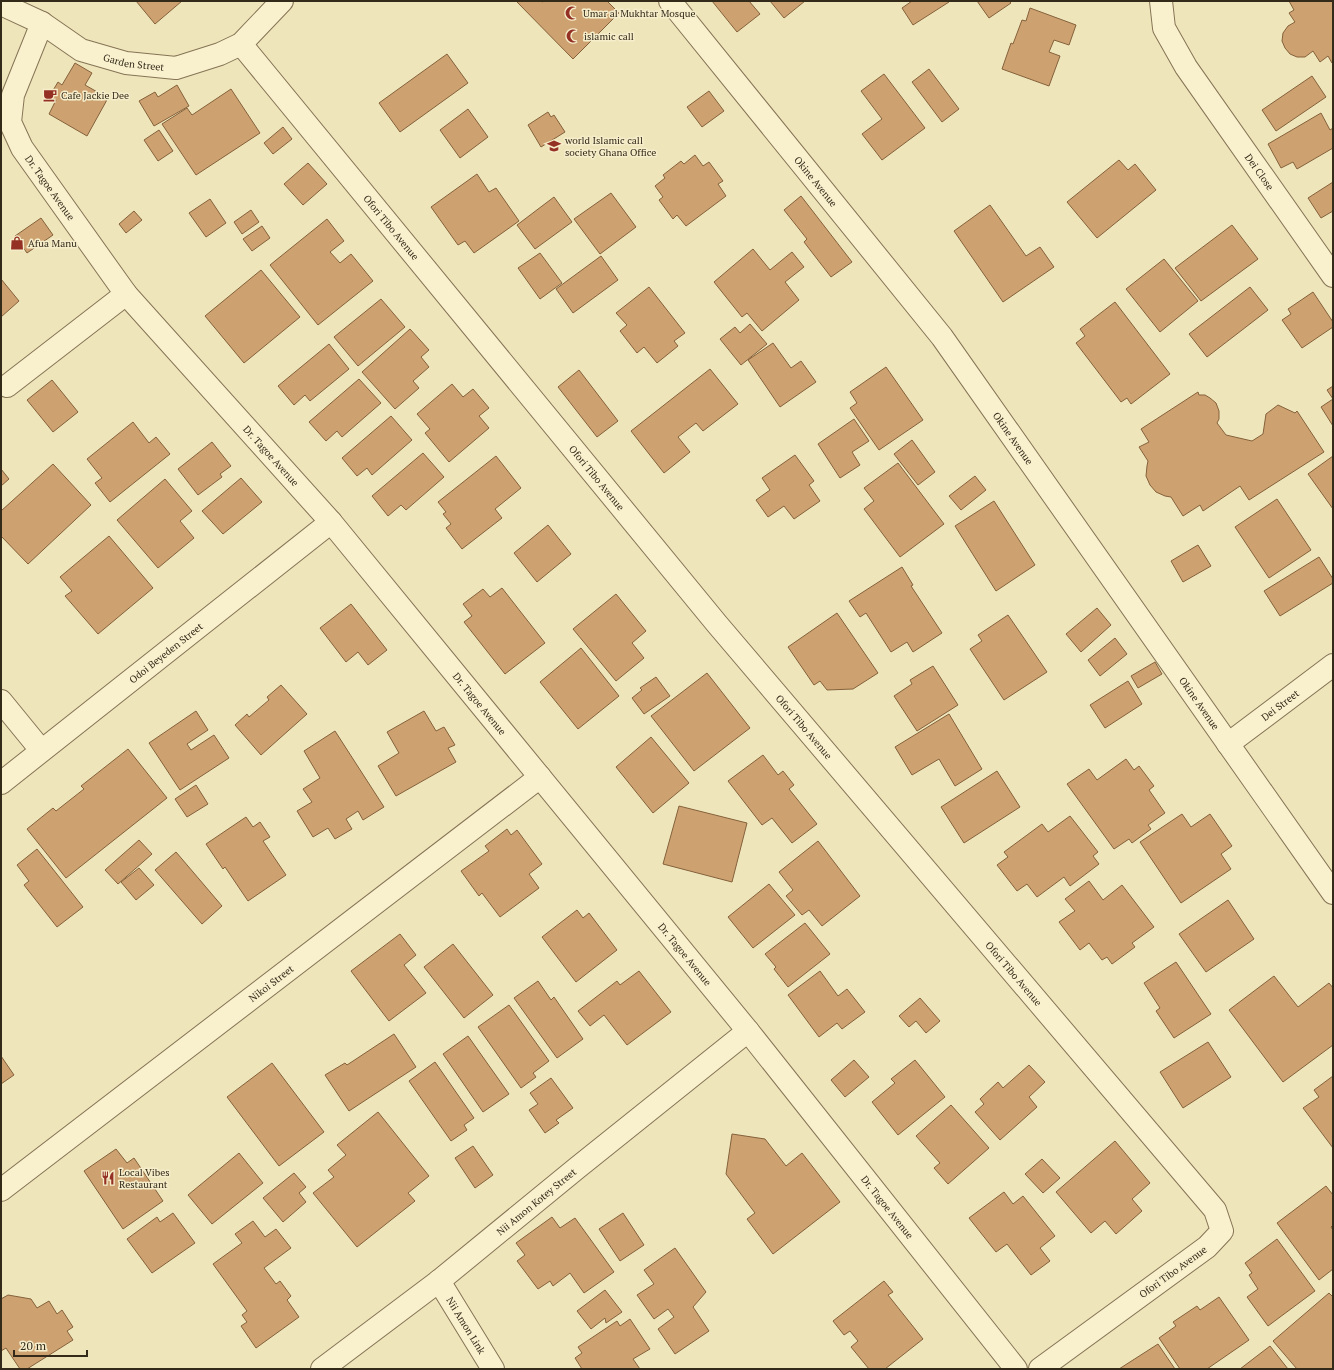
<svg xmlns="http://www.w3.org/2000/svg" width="1334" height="1370" font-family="'PT Serif',serif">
  <rect width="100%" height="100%" fill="#eee5bb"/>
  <!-- building -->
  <path fill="#cda270" stroke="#85613b" d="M136,1H182L155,24Z
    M518,1H541L543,2L544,1H607L619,13L573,59L517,2Z
    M712,1H749L760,14L737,32Z
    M770,1H805L784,18Z
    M912,1H948L949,2L913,25L902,8Z
    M977,1H1009L1011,3L989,18Z
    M1289,1H1333V63H1332L1328,56L1320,62L1313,51L1305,57H1297L1290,54L1285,48L1282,41L1283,33L1288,26L1295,22L1289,13L1294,10Z
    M1030,8L1076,25L1069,45L1054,40L1049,52L1060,56L1049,86L1002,69L1011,43L1013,44L1022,20L1026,21Z
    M447,54L468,83L400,132L379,103Z
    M75,63L92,73L85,85L108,98L87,136L49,114L56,100L49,97L58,82L62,85Z
    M929,69L959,109L942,122L912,82Z
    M884,74L925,128L882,160L862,134L882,119L861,91Z
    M1312,76L1326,97L1276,131L1262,110Z
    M177,85L189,106L154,126L139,101L155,92L158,97Z
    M231,89L260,133L196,175L162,124L187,108L192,115Z
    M709,91L724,111L702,127L687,107Z
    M468,109L488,137L460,158L440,130Z
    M548,112L551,117L554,115L565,132L541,147L528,125Z
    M1321,113L1330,130L1333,128V148L1297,169L1293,162L1281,168L1268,144Z
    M283,127L292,139L273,154L264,143Z
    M159,130L173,151L158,161L144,140Z
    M695,155L703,166L709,162L723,181L718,184L726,196L686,226L677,215L673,219L659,200L663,197L655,186L665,178L663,175L681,161L684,164Z
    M1119,160L1128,170L1135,164L1156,190L1097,238L1067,202Z
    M308,163L327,184L303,205L284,184Z
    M477,174L489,192L496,188L519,221L474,253L465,241L458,245L431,207Z
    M1333,182V211L1321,218L1308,198Z
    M611,193L636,227L600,254L574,219Z
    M801,196L852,262L831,277L804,242L807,239L784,210Z
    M554,197L572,222L535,249L517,225Z
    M210,199L226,223L206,237L189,213Z
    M990,205L1026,256L1040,247L1054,267L1003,302L954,231Z
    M251,210L259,222L242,234L234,222Z
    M134,211L142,220L126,233L119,224Z
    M41,218L53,235L27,253L15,236Z
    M327,219L344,241L330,252L340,263L351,254L373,281L318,325L270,265Z
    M1232,225L1258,259L1201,301L1175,268Z
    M262,226L270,238L252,251L243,239Z
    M753,249L770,270L792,252L804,267L785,282L799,300L762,331L747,313L742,317L714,282Z
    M540,253L562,283L540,299L518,268Z
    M601,256L618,280L573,313L556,289Z
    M1164,259L1198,301L1160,332L1126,289Z
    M261,270L300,317L244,363L205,316Z
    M1,279L19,301L1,317Z
    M649,287L685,333L674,341L678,346L657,363L644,347L637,353L620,331L627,325L616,313Z
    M1250,287L1268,310L1207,357L1189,334Z
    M1313,292L1333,322V327L1302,348L1282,320L1291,314L1288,309Z
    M381,299L405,327L358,366L334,337Z
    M1115,302L1170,374L1131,404L1127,398L1121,402L1076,343L1085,336L1080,329Z
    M750,324L767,344L741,365L720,339L735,327L740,333Z
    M410,329L429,350L421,357L429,367L413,381L419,388L395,409L362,372Z
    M773,343L791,368L801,361L816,382L780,407L748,360Z
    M329,344L349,369L310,401L305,395L294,405L278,386Z
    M886,367L923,420L879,450L850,408L857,403L850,392Z
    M710,369L738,404L703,431L696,423L678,437L690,452L664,473L631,431Z
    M579,370L618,421L597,437L558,387Z
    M359,379L381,403L342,437L337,431L326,441L309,422Z
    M52,380L78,412L53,432L27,400Z
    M452,384L463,397L473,389L489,408L479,416L489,428L449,462L425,433L430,429L417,414Z
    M1333,386V426L1321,407L1333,399L1327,390Z
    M1198,392L1199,395H1205L1210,398L1216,403L1219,411V419L1217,423L1226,435L1252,441L1263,434L1266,414L1278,405L1295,413L1297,411L1324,452L1249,500L1240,486L1203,511L1200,505L1183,516L1171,497L1165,496L1156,492L1150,485L1146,476L1147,466L1148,461L1139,447L1149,442L1141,429Z
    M391,416L412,440L372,475L367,468L357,476L342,458Z
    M854,419L869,441L852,452L860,465L840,478L818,444Z
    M133,422L149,443L156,437L170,454L110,502L95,483L102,478L87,459Z
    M912,440L935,472L918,485L894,454Z
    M212,442L231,466L220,474L222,477L198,495L178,469Z
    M423,453L444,477L406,510L401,505L388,516L372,496Z
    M795,455L814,481L809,485L820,501L794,519L784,506L768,517L756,500L770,490L762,478Z
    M496,456L521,488L495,509L502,518L462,549L446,528L451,524L443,514L446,512L438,502Z
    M1333,456V509L1308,474Z
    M898,463L944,524L900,557L864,509L874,501L864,488Z
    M53,464L91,505L28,564L1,536V511Z
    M1,469L9,479L1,486Z
    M975,476L986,490L961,510L949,496Z
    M241,478L262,502L223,534L202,511Z
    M165,479L192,511L180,521L194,538L158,568L117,520Z
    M1277,499L1311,550L1269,578L1235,527Z
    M994,501L1035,565L996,591L955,526Z
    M548,525L571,554L537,582L514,553Z
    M109,536L153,588L98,634L65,596L72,591L60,577Z
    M1198,545L1211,566L1183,582L1171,561Z
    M1319,557L1333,579V583L1280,616L1264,591Z
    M902,567L913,585L911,586L942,633L913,652L907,642L891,652L866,613L860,617L849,601Z
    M502,588L545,643L505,674L464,622L472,616L463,604L483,589L490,597Z
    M616,594L646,631L632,643L644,658L616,681L573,629Z
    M351,604L387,650L368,665L358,652L346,662L320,628Z
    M1097,608L1111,625L1081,652L1066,634Z
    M837,613L878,673L853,689L827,690L820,681L814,685L788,647Z
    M1008,615L1047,672L1004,700L970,649L982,641L978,635Z
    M1115,638L1127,654L1100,676L1088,660Z
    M581,648L619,696L578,729L540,682Z
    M1155,662L1162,674L1138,688L1131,676Z
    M933,666L958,705L917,731L894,696L912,684L910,680Z
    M707,673L750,728L694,771L651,716Z
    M656,677L670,696L644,714L632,698L642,690L640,688Z
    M1128,681L1142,704L1105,728L1090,705Z
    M281,685L307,714L261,755L235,725L247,714L249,717L269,700L267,697Z
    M196,711L208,730L187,744L191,750L214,735L229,758L180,790L149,743Z
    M424,711L436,731L444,727L455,745L448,748L456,762L396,796L378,766L399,753L387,732Z
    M949,714L982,769L955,786L939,759L912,775L895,747Z
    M335,731L384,807L363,820L358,811L346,819L352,829L335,839L328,828L313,837L297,811L312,802L303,789L320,778L304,751Z
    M651,737L689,783L653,813L616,767Z
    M128,749L167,798L66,878L27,829L53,808L56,811L84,789L81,786Z
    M763,755L778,775L783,771L794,785L789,789L817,824L792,843L772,818L762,825L728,781Z
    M1126,759L1134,770L1139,766L1154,786L1149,790L1165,813L1148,825L1151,829L1132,843L1129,839L1114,849L1067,784L1089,769L1097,780Z
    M997,771L1020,807L964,843L941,807Z
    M196,785L208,804L187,817L175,799Z
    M679,806L747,823L732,882L663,864Z
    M1182,814L1191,827L1210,814L1232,846L1221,854L1231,869L1181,903L1140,842Z
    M1070,816L1098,852L1093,856L1099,864L1070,886L1064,877L1037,897L1027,884L1017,891L997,865L1008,857L1004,852L1042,824L1048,832Z
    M246,817L253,827L260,822L270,837L263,841L286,875L248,901L225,867L223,869L206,844Z
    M507,829L511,835L517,830L542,864L529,874L539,888L500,917L482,893L479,896L461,871L489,851L485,846Z
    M139,840L152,854L118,884L105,870Z
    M818,841L860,896L822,926L809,910L802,915L786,896L793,890L779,872Z
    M37,849L83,907L57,927L24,885L29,881L17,865Z
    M176,852L222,906L202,924L155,870Z
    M139,868L154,885L136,900L121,882Z
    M1089,881L1103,900L1122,885L1154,927L1132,943L1135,947L1112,964L1107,957L1102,960L1089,943L1080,950L1059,922L1075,911L1065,899Z
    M769,884L795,915L753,948L728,917Z
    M1228,900L1254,939L1206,972L1179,934Z
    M577,910L583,918L589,913L617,950L576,982L542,937Z
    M805,923L830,954L788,987L774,969L776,967L765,954Z
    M400,934L416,955L404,965L426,993L389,1021L351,971Z
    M453,944L493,995L464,1018L424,967Z
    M1176,962L1211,1014L1174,1038L1156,1011L1160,1008L1144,983Z
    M639,971L671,1012L627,1045L604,1015L590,1026L578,1011L617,981L620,985Z
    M820,971L838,996L847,989L865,1012L842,1029L837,1023L819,1037L788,995Z
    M1274,976L1298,1007L1329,983L1333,988V1045L1283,1082L1229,1010Z
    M538,981L551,1000L554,997L583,1039L557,1058L514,998Z
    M920,998L940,1021L926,1033L916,1021L909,1027L899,1016Z
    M509,1005L549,1061L533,1073L536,1077L521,1088L478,1027Z
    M394,1034L416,1067L349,1111L325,1075L345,1063L347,1065Z
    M468,1036L509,1094L483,1112L443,1054Z
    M1208,1042L1231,1077L1183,1108L1160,1072Z
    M1,1056L14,1075L1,1084Z
    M854,1060L869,1077L845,1097L831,1080Z
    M915,1060L945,1097L898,1135L872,1102L895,1083L891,1079Z
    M435,1062L474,1118L464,1125L467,1130L451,1141L409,1081Z
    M272,1063L324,1132L279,1166L227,1097Z
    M1029,1065L1045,1082L1029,1097L1037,1107L1000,1140L975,1112L984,1104L980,1099L998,1082L1003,1088Z
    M1333,1076V1148L1303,1108L1319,1097L1314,1090Z
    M551,1078L573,1108L556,1120L559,1123L545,1133L529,1110L538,1104L530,1093Z
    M951,1105L989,1148L948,1184L934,1168L940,1163L916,1136Z
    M378,1112L429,1176L408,1193L415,1201L357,1247L313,1193L334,1177L328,1170L346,1155L337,1145Z
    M732,1134L765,1139L786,1166L802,1153L840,1202L773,1254L747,1219L755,1213L726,1174Z
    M1115,1141L1150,1183L1132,1199L1142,1211L1116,1234L1105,1221L1091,1233L1056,1192Z
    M473,1146L493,1175L475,1188L455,1158Z
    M116,1149L127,1163L134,1158L163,1201L123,1229L84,1171Z
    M239,1153L263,1183L212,1224L188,1195Z
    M1042,1159L1060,1178L1043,1193L1025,1174Z
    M294,1173L306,1187L299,1193L306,1202L283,1222L263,1198Z
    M1326,1186L1333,1195V1225L1331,1227L1333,1230V1269L1319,1280L1277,1223Z
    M1004,1192L1013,1204L1023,1196L1055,1236L1040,1248L1050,1261L1031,1275L1007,1244L996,1252L969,1218Z
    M173,1213L195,1243L152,1273L127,1239L157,1217L160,1222Z
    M623,1213L644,1245L620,1261L599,1229Z
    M552,1217L560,1228L575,1218L614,1272L584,1293L570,1273L553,1286L550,1281L538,1289L517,1261L525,1255L516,1243Z
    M253,1221L265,1237L276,1229L291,1248L264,1268L276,1284L280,1281L291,1296L287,1300L299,1317L256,1348L241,1326L247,1322L242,1315L247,1311L213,1264L242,1243L235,1234Z
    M1277,1239L1315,1291L1268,1326L1247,1297L1258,1289L1249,1275L1252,1273L1245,1263Z
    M675,1248L706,1292L693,1307L709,1331L675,1354L658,1329L674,1317L668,1309L654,1319L637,1295L654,1284L644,1270Z
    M884,1281L893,1292L888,1295L923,1339L885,1369H869L851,1347L858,1341L850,1331L844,1335L833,1321Z
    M605,1290L622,1312L606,1323L605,1318L591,1329L577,1311Z
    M1329,1293L1333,1297V1369H1297L1273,1341Z
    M8,1295L31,1299L37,1308L49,1301L57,1314L62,1310L73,1327L67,1331L73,1340L27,1369H20L6,1348L1,1351V1299Z
    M1219,1297L1249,1340L1207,1369H1180L1159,1338L1176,1326L1173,1322L1197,1306L1200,1310Z
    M630,1319L650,1349L633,1359L640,1369H582L575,1358L582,1353L578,1347L617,1321L620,1326Z
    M1158,1344L1175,1369H1119Z
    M1270,1346L1288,1369H1240Z"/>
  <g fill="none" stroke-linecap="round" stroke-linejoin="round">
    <!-- minor casing -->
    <g stroke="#857455" stroke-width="24">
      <g id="minor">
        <path id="s1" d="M670,1L942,337L1333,893"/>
        <path id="s2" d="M1161,1L1164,28L1186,67L1333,276"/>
        <path id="s3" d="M1,4L42,23L81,50L126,63L176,68L220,54L241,44L282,1"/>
        <path id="s4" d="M42,23L13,95L10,122L22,148L126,294L331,522L748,1031L1016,1369"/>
        <path id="s5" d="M241,44L717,624L1215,1210L1222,1231L1207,1247L1040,1369"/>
        <path d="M7,386L126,294"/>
        <path d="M1,701L41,750"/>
        <path id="s6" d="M1228,744L1333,665"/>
        <path id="s7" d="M1,783L331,522"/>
        <path id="s8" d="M1,1190L540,777"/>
        <path id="s9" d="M439,1281L493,1369"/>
        <path id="s10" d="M322,1369L439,1281L577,1168L748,1031"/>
      </g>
    </g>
    <!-- minor -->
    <use href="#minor" stroke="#f9f1ce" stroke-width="22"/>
  </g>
  <!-- icons -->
  <defs>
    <g id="mosque-bare" transform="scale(1.08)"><path d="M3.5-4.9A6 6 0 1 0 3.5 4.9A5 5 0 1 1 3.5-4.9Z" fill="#953124" stroke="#f6eecb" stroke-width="2.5" paint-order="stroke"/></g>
    <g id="cafe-bare" transform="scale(1.08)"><path d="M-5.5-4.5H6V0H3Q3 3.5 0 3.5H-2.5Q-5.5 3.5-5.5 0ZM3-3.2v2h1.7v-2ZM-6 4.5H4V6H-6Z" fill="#953124" stroke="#f6eecb" stroke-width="2.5" paint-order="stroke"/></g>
    <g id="school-bare" transform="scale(1.08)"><path d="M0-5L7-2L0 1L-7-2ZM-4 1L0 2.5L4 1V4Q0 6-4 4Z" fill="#953124" stroke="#f6eecb" stroke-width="2.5" paint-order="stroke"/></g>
    <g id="shop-bare" transform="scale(1.08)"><path d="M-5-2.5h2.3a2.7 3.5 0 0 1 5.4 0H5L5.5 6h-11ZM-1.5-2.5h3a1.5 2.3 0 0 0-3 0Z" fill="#953124" stroke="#f6eecb" stroke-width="2.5" paint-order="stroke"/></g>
    <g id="restaurant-bare" transform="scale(1.08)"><path d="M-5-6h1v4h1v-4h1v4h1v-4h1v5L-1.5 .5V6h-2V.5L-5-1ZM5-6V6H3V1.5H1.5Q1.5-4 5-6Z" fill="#953124" stroke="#f6eecb" stroke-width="2.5" paint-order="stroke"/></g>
  </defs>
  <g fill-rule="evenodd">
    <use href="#mosque-bare" x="572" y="13"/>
    <use href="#mosque-bare" x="573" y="36"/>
    <use href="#cafe-bare" x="50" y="95"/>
    <use href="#school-bare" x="554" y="146"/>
    <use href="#shop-bare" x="17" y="243"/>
    <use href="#restaurant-bare" x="108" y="1178"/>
  </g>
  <g text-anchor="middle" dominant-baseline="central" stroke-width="3" stroke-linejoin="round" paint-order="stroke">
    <!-- poi labels -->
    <g font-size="10" fill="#342a1a" stroke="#f6eecb" text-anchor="start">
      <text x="583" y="13">Umar al Mukhtar Mosque</text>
      <text x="584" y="36">islamic call</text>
      <text x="61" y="95">Cafe Jackie Dee</text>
      <text x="565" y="140">world Islamic call<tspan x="565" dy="12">society Ghana Office</tspan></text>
      <text x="28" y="243">Afua Manu</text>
      <text x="119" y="1172">Local Vibes<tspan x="119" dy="12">Restaurant</tspan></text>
    </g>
    <!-- street labels -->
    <g font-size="10" fill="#342a1a" stroke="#f6eecb">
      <text stroke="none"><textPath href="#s3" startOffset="147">Garden Street</textPath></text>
      <text stroke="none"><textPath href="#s2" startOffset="200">Dei Close</textPath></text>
      <text stroke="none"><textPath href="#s1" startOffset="232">Okine Avenue</textPath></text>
      <text stroke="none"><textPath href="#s4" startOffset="182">Dr. Tagoe Avenue</textPath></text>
      <text stroke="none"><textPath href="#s5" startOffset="237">Ofori Tibo Avenue</textPath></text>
      <text stroke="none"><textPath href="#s1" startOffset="556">Okine Avenue</textPath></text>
      <text stroke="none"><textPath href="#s4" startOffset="530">Dr. Tagoe Avenue</textPath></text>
      <text stroke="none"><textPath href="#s5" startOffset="561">Ofori Tibo Avenue</textPath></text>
      <text stroke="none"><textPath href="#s7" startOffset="210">Odoi Beyeden Street</textPath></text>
      <text stroke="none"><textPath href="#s1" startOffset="880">Okine Avenue</textPath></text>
      <text stroke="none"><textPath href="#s4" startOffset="854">Dr. Tagoe Avenue</textPath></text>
      <text stroke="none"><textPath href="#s6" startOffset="65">Dei Street</textPath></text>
      <text stroke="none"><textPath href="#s5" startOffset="885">Ofori Tibo Avenue</textPath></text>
      <text stroke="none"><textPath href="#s4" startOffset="1178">Dr. Tagoe Avenue</textPath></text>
      <text stroke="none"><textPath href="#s5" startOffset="1209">Ofori Tibo Avenue</textPath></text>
      <text stroke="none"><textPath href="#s8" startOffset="340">Nikoi Street</textPath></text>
      <text stroke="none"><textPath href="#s10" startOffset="272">Nii Amon Kotey Street</textPath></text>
      <text stroke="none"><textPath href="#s4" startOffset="1502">Dr. Tagoe Avenue</textPath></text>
      <text transform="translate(1173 1272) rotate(-36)">Ofori Tibo Avenue</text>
      <text stroke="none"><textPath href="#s9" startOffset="52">Nii Amon Link</textPath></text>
    </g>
  </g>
  <!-- border -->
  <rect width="1334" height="1370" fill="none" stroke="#342a1a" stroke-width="4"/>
  <!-- scale -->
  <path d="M14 1350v6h73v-6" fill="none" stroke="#342a1a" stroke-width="2"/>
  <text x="20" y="1350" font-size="12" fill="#342a1a" stroke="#f6eecb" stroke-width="3" paint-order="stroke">20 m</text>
</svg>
